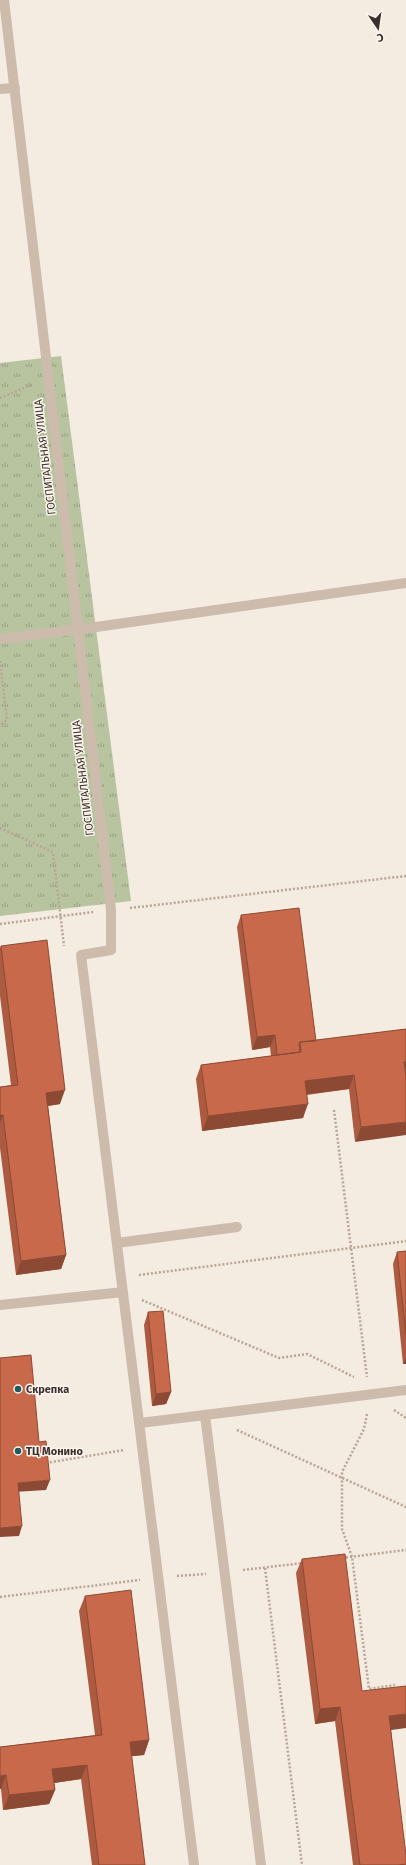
<svg xmlns="http://www.w3.org/2000/svg" width="406" height="1865" font-family="'Fira Sans',sans-serif">
  <defs>
    <pattern id="grass-tufts" width="24" height="20" patternUnits="userSpaceOnUse"><rect width="24" height="20" fill="#b8c4a0"/><path d="M3 7l-1-3M5 7V3M7 7l1-3M15 17l-1-3M17 17v-4M19 17l1-3" fill="none" stroke="#97a083"/></pattern>
  </defs>
  <rect width="100%" height="100%" fill="#f4ebe1"/>
  <!-- grass -->
  <path fill="url(#grass-tufts)" d="M61,356L131,901L0,916V363Z"/>
  <g fill="none" stroke-linecap="round" stroke-linejoin="round">
    <!-- path -->
    <path stroke="#b9a596" stroke-width="2.5" stroke-dasharray="2 2" stroke-linecap="butt" d="M0,398L31,385
      M0,661L7,719L0,726
      M0,828L53,852L64,946
      M130,908L406,876
      M0,924L93,912
      M334,1110L367,1377
      M139,1275L406,1241
      M142,1300L279,1358L307,1354L354,1377
      M394,1410L406,1418
      M367,1414L364,1429L342,1472V1529L352,1557L369,1689L395,1685
      M237,1430L406,1507
      M46,1463L124,1450
      M342,1558L406,1550
      M265,1568L302,1865
      M243,1570L303,1563
      M177,1576L206,1574
      M0,1597L140,1580"/>
    <!-- service -->
    <path stroke="#cdbbac" stroke-width="10" d="M0,89L15,88
      M117,1243L237,1227"/>
    <!-- pedestrian -->
    <path stroke="#cdbbac" stroke-width="10" d="M0,639L96,627"/>
    <!-- minor -->
    <path stroke="#cdbbac" stroke-width="10" d="M4,0L111,910V950L81,955L194,1865
      M96,627L406,583
      M0,1305L123,1292
      M205,1415L261,1865
      M140,1423L406,1390"/>
  </g>
  <!-- wall -->
  <path fill="#ac5a40" d="M241,915L316,1041L406,1029L355,1142L349,1089L307,1095L303,1118L202,1131L196,1079L201,1065L271,1056L270,1047L252,1050L237,927Z
    M1,946L60,1104L48,1106L66,1255L61,1269L16,1275L0,1148V1087L11,1085L0,996V948Z
    M406,1251V1364H403L393,1264L397,1252Z
    M148,1312L171,1392L166,1404L152,1406L144,1325Z
    M302,1559L362,1691L391,1730L406,1865H353L335,1721L315,1724L296,1573Z
    M85,1596L149,1740L144,1755L131,1756L145,1865H92L81,1779L54,1783L55,1790L49,1804L3,1810L1,1789H0V1747L95,1735L79,1611Z"/>
  <!-- shaded-wall -->
  <path fill="#8c4a34" d="M275,1035L270,1047L252,1050L257,1037Z
    M404,1062H406V1076Z
    M354,1075L349,1089L300,1095L305,1081Z
    M65,1090L60,1104L41,1107L46,1093Z
    M308,1104L303,1118L202,1131L208,1116Z
    M0,1115H3L0,1123Z
    M406,1122V1135L355,1142L361,1127Z
    M66,1255L61,1269L16,1275L21,1261Z
    M406,1357V1364H403Z
    M171,1392L166,1404L152,1406L156,1394Z
    M50,1480L46,1490L14,1492L18,1483Z
    M22,1526L19,1536L0,1537V1528Z
    M340,1707L335,1721L315,1724L320,1709Z
    M406,1714V1728L384,1731L389,1716Z
    M149,1740L144,1755L124,1757L130,1742Z
    M87,1765L81,1779L47,1784L52,1769Z
    M6,1775L1,1789H0V1776Z
    M55,1790L49,1804L3,1810L9,1795Z"/>
  <!-- building -->
  <path fill="#c8694b" stroke="#8c4a34" d="M299,908L316,1041L300,1042L299,1044L300,1052L277,1055L275,1035L257,1037L241,915Z
    M47,940L65,1090L46,1093L66,1255L21,1261L3,1115H0V1087L18,1085L1,946Z
    M406,1029V1062H404L406,1077V1122L361,1127L354,1075L305,1081L308,1104L208,1116L201,1065L301,1052L300,1042Z
    M406,1251V1334L397,1252Z
    M163,1311L171,1392L156,1394L148,1312Z
    M31,1355L39,1442L46,1441L50,1480L18,1483L22,1526L0,1528V1358Z
    M345,1554L362,1691L406,1686V1714L389,1716L406,1855V1864L398,1865H360L340,1707L320,1709L302,1559Z
    M131,1590L149,1740L130,1742L145,1865H99L87,1765L52,1769L55,1790L9,1795L6,1775L0,1776V1747L102,1735L85,1596Z"/>
  <!-- markers -->
  <g fill="#1f5a5e" stroke="#fbf5ee" stroke-width="1.5">
    <circle cx="18" cy="1389" r="4"/>
    <circle cx="18" cy="1451" r="4"/>
  </g>
  <g text-anchor="middle" dominant-baseline="central" stroke-width="3" stroke-linejoin="round" paint-order="stroke">
    <!-- street labels -->
    <g font-size="11" fill="#3b302b" stroke="#fbf5ee">
      <text transform="translate(45 457) rotate(-97)">ГОСПИТАЛЬНАЯ УЛИЦА</text>
      <text transform="translate(83 778) rotate(-97)">ГОСПИТАЛЬНАЯ УЛИЦА</text>
    </g>
    <!-- poi labels -->
    <g font-size="11" font-weight="bold" fill="#3b302b" stroke="#fbf5ee" text-anchor="start">
      <text x="26" y="1389">Скрепка</text>
      <text x="26" y="1451">ТЦ Монино</text>
    </g>
  </g>
  <!-- north arrow -->
  <g transform="translate(378 28) rotate(167)" stroke="#fbf5ee" stroke-width="3" paint-order="stroke">
  <path d="M0-3L7 15L0 10L-7 15Z" fill="#3b302b"/>
  <text y="-6" font-size="11" font-weight="bold" text-anchor="middle" fill="#3b302b">С</text>
  </g>
</svg>
